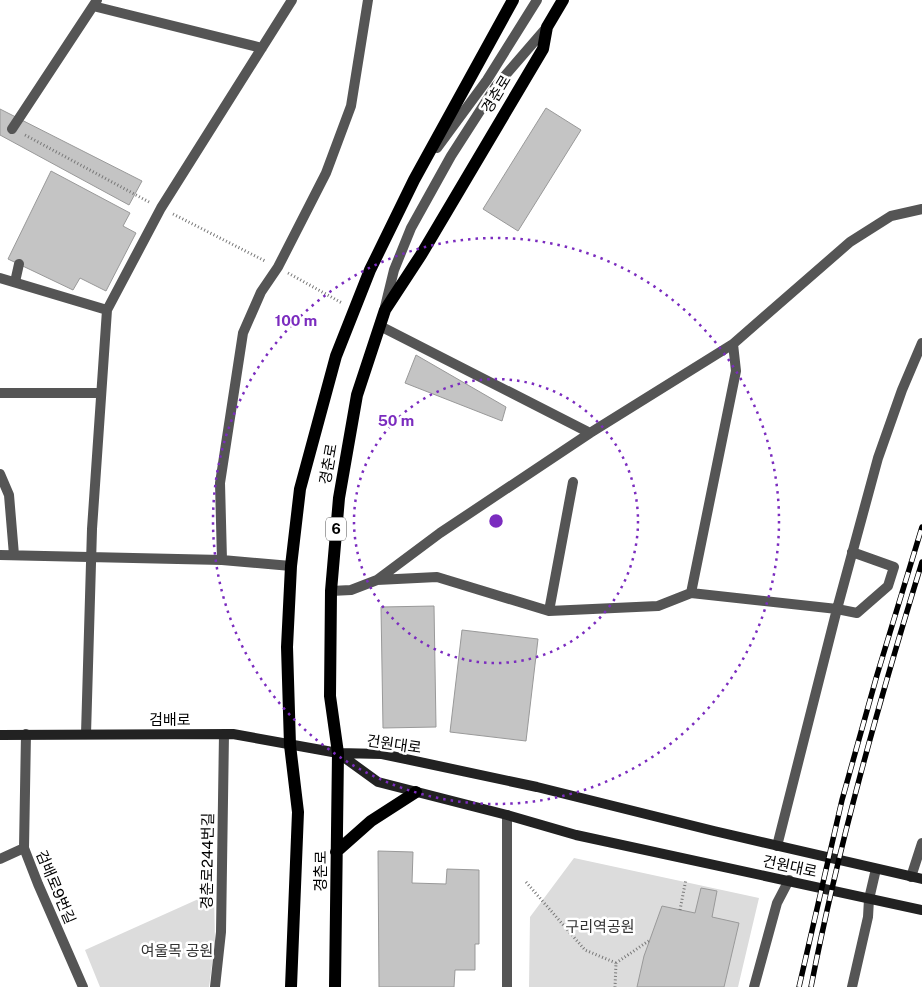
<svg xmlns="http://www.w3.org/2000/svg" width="922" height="987" font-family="'Public Sans','Noto Sans KR',sans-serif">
  <rect width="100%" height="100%" fill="#fff"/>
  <!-- green -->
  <path fill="#dcdcdc" d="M574,858L759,898L738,987H529L530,917Z
    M214,892L215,943L209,987H100L85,950Z"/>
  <!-- building -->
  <path fill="#c4c4c4" stroke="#999" d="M546,108L581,130L518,231L483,209Z
    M0,109L142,181L129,205L0,135Z
    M51,171L130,213L123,226L136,233L106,291L80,278L73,290L8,259Z
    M416,355L506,407L502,421L405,383Z
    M434,606L436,727L383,728L381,607Z
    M462,630L538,639L526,741L450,732Z
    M378,851L413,852L412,883L446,884L447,869L479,870V944H475V970H455L454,987H379Z
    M701,888L717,891L712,917L739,923L724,987H637L644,956L662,906L695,913Z"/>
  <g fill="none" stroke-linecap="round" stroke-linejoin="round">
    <!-- path -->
    <path stroke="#777" stroke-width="3" stroke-dasharray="1 2.5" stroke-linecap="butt" d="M25,135L149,202
      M173,214L265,261
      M288,273L342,303
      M526,882L585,950L616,963L615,987
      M680,910L686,879
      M616,963L650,940"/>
    <!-- lane -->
    <path stroke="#555" stroke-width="10" d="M437,148L487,80L537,0
      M15,282L19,264
      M385,307L394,270L411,228L451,156L496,86L547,27
      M837,609L857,613L888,586L894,567L852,552"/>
    <!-- street -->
    <path stroke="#555" stroke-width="10" d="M93,6L262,48
      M12,129L97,0
      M0,278L107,310
      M380,326L590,433
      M0,393H101
      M0,474L9,495L14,555
      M0,555L222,560L291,566
      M222,560L220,483L243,333L261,292L278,267L326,173L351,106L368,0
      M377,580L437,577L549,611L658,606L691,593L837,609
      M331,591L351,590L377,580L440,533L590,433L733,344L850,242L891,216L922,209
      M691,593L736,371L733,344
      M549,611L573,482
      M26,734L24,848L38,884L83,987
      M86,734L92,529L107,310L161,208L292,0
      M507,815V987
      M777,846L837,609L878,458L902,390L922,343
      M0,859L24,848
      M911,877L922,843
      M215,987L221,932L224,734
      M754,987L777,903L789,880
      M852,987L868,917L869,899L876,869"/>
    <!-- secondary -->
    <path stroke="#222" stroke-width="10" d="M0,735L233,734L338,753L382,754L537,787L714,831L922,879
      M338,753L378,782L507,815L576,835L922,910"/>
    <!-- primary -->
    <path stroke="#000" stroke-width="12" d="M336,852L371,821L416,792
      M291,987L298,812L290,745L287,647L291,566L300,489L336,356L370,270L414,180L513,0
      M335,987L338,753L330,696L331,591L339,498L357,395L385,310L421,255L543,49L547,27L563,0"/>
    <!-- rail casing -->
    <g stroke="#000" stroke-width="5.5">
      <path id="rail" d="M799,987L842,800L877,675L922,527
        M811,987C839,843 879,702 922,562"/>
    </g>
    <!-- rail -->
    <use href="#rail" stroke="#fff" stroke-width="4" stroke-dasharray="11" stroke-linecap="butt"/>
  </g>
  <!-- distance rings -->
  <g fill="none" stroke="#7b2cbf" stroke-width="2.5" stroke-dasharray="2.5 5">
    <circle cx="496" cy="521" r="142"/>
    <circle cx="496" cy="521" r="283"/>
  </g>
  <g text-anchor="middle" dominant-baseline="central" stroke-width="5" stroke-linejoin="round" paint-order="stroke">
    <!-- shield labels -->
    <rect fill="#fff" stroke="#4c4c4c" stroke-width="1" x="326" y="517.5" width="20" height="23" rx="4"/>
    <g font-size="14" font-weight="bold" fill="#000">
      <text x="336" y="529">6</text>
    </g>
    <!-- street labels -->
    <g font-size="15" fill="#000" stroke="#fff">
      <text transform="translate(496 94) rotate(-59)">경춘로</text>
      <text transform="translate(328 464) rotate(-80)">경춘로</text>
      <text x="170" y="719">검배로</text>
      <text transform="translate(394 744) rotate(8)">건원대로</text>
      <text transform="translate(207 861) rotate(-89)">경춘로244번길</text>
      <text transform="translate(790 866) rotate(12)">건원대로</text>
      <text transform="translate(320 871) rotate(-90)">경춘로</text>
      <text transform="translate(56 887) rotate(67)">검배로9번길</text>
    </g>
    <!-- park labels -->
    <g font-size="15" fill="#333" stroke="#fff">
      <text x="600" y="926">구리역공원</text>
      <text x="177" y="950">여울목 공원</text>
    </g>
  </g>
  <circle cx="496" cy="521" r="8" fill="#7b2cbf" stroke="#fff" stroke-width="2.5"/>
  <g font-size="15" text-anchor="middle" font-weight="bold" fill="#7b2cbf" stroke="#fff" stroke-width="5" stroke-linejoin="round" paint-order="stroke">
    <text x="296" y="326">100 m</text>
    <text x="396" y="426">50 m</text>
  </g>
</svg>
